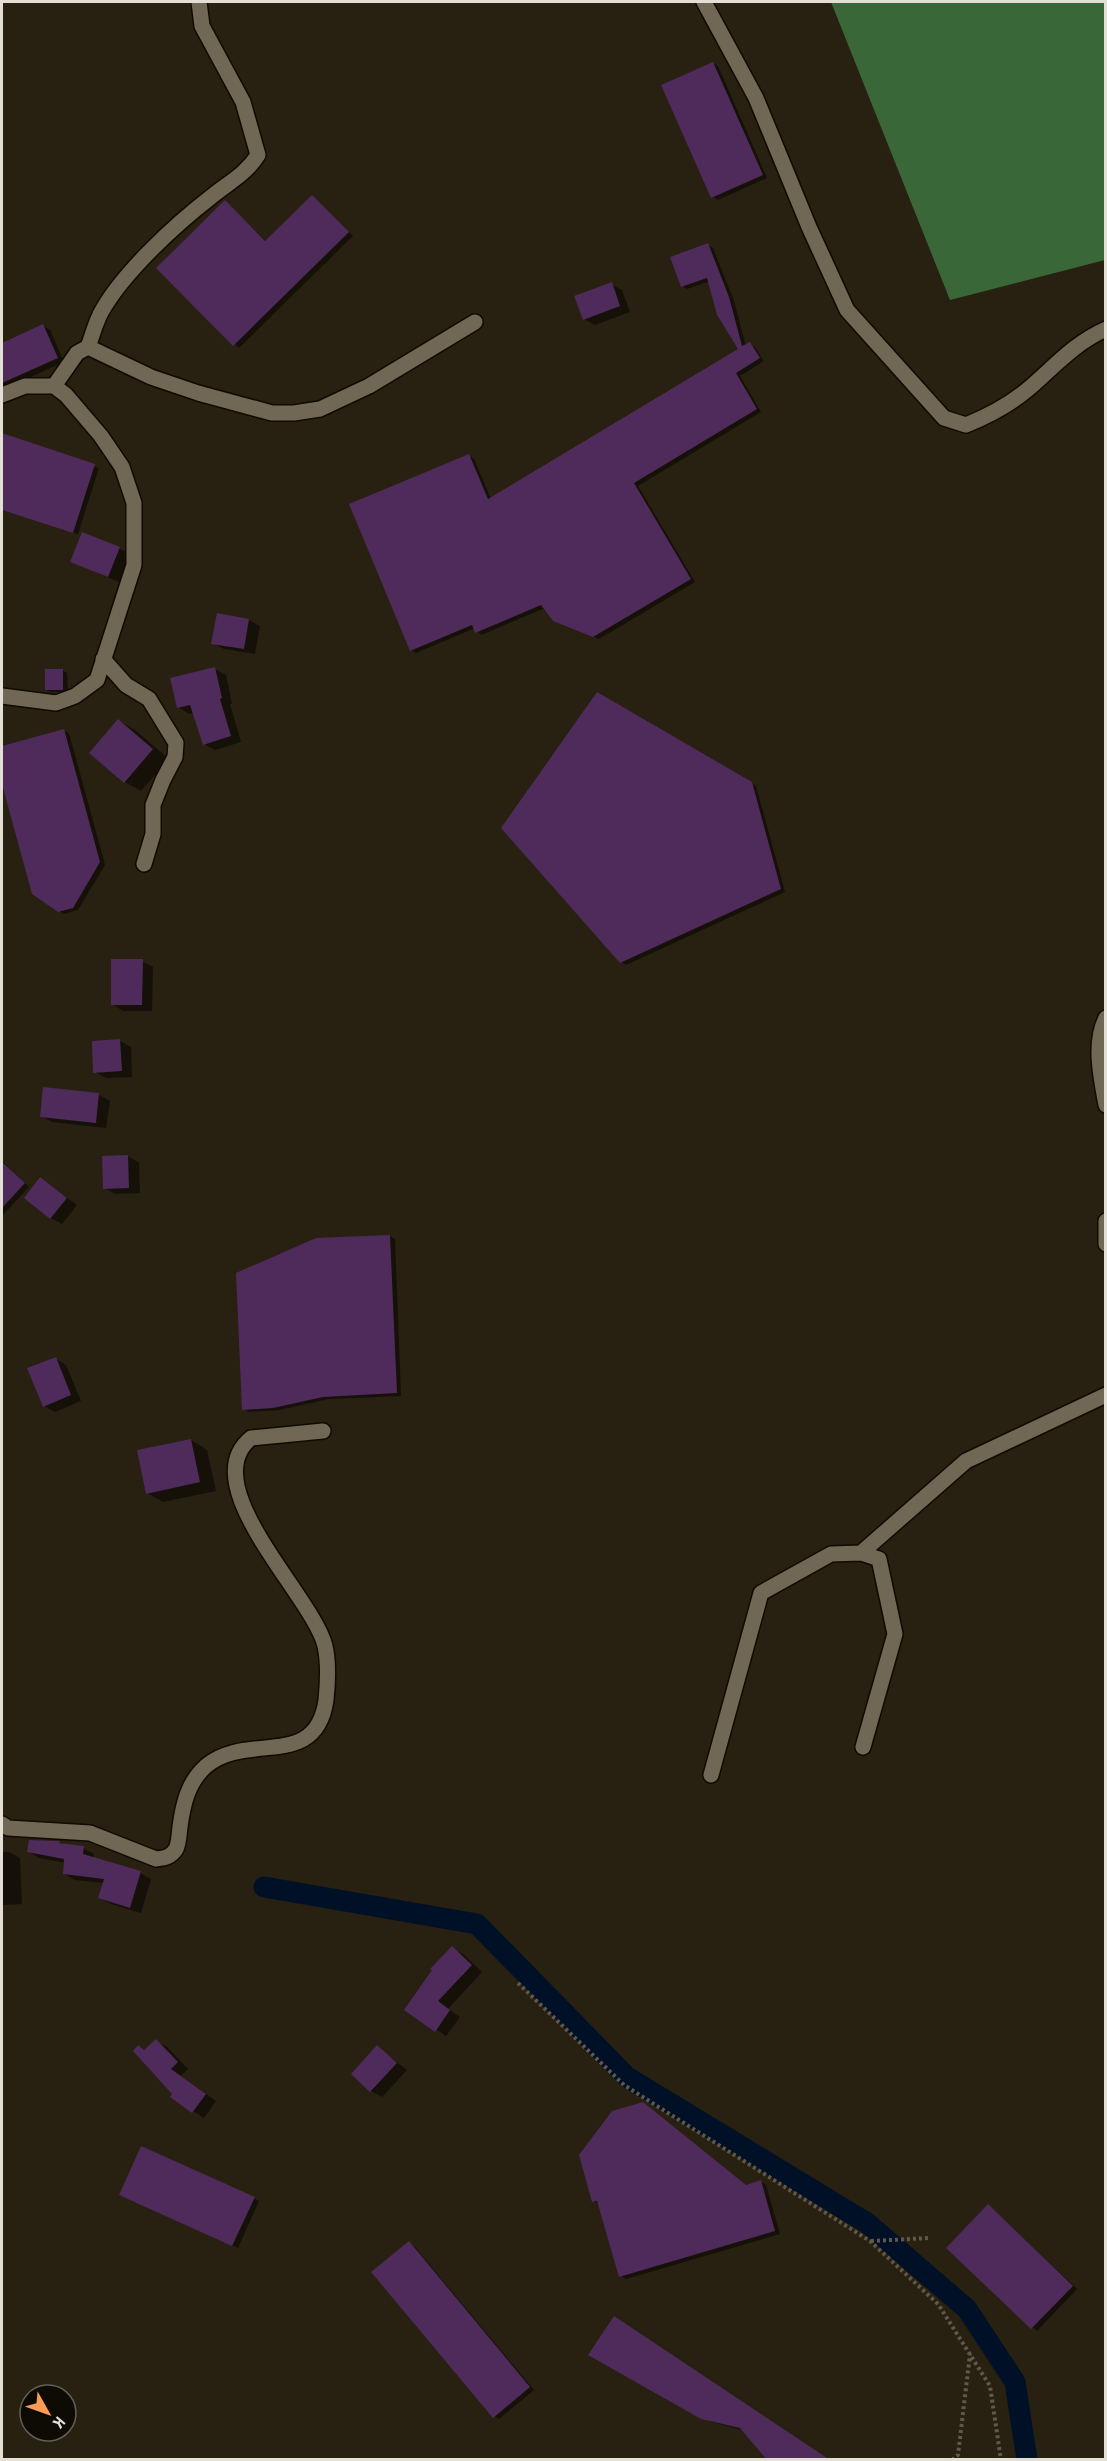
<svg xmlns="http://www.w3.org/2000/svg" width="1107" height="2461" font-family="'Titillium Web',sans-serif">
  <rect width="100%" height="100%" fill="#282010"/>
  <!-- forest -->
  <path fill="#396738" d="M831,2H1105V260L950,300Z"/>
  <!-- shadow -->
  <path fill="#0007" d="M713,63L718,66L767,178L718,200L713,197L663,86Z
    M312,197L353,236L239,348L158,268L225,202L267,242Z
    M708,245L713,248L734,301L746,346L750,344L755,347L764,361L740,376L761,412L638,486L695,582L599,639L560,623L545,608L481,635L475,628L416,653L411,650L469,456L474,459L491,499L740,349L710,281L687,289L682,286Z
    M611,284L622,290L630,312L595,325L584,319Z
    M43,326L50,330L64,362L2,390V344Z
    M2,435L99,468L78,534L2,510Z
    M119,548L130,554L119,582L72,562Z
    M218,615L249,620L260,626L255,654L224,649L213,643Z
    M215,669L226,675L232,704H230L241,742L215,750L204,744L194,713L189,714L178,707Z
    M62,670L67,673L68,692H51L46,690Z
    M597,694L756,786L785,892L626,965L621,962Z
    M119,721L135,730L169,759L141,791L125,782Z
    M64,731L69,733L105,865L78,910L64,914L33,893L2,778V748Z
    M142,961L153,967L152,1011H123L112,1004Z
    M120,1041L131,1047L132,1077L106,1078L95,1072Z
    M99,1095L110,1101L106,1128L52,1122L41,1116Z
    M128,1156L139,1163L140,1193L115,1194L104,1188Z
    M2,1161L29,1187L2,1216Z
    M41,1179L77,1205L62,1224L51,1218Z
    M390,1236L395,1239L401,1396L329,1399L279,1410L249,1412L244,1409Z
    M55,1358L66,1365L81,1401L55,1412L44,1406Z
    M191,1440L207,1450L216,1491L163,1502L147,1493Z
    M56,1842L83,1848L94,1854L93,1859L140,1873L151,1879L141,1913L111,1904L100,1898L104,1883L75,1880L64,1874L66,1863L39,1858L28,1851Z
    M2,1852H9L20,1858L22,1904L2,1905Z
    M452,1948L463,1954L482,1972L448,2009L460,2017L446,2036L406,2009Z
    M156,2041L167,2047L188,2069L180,2076L216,2101L204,2118L172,2097L174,2093L145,2051Z
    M377,2047L407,2070L382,2097L371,2091L353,2074Z
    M761,2182L766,2185L780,2234L626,2279L621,2276L598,2204L593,2201L747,2186Z
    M125,2197L254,2198L259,2201L238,2248Z
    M993,2209L1077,2289L1037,2331L948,2248Z
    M409,2243L414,2246L534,2390L499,2419L494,2416Z
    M590,2355L828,2460L743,2430L708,2421Z"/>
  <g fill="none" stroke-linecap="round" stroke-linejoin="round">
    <!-- canal -->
    <path stroke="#001127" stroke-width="21" d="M264,1887L477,1924L627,2077L867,2223L967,2309L1015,2382L1027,2460"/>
  </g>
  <!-- building -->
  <path fill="#4e2b5b" d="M713,62L763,175L711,198L661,85Z
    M312,195L349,232L233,346L156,268L225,200L265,241Z
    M708,243L729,297L742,346L750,342L760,358L736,373L757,409L634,483L691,579L593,637L553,621L541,605L475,633L472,625L410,651L349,504L469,454L488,499L738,349L717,315L707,278L681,287L670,257Z
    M612,282L620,306L583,320L574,296Z
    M43,324L58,358L2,383V343Z
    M2,433L95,464L73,533L2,510Z
    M82,532L120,547L108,577L70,562Z
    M217,613L249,619L244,649L211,644Z
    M215,667L222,698L220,699L231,736L203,745L190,705L177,708L170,678Z
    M45,669H63V690H45Z
    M597,692L752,782L781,889L620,963L501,828Z
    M118,719L153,749L124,783L89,753Z
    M64,729L100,862L73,908L58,912L32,894L2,784V746Z
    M111,959H143L142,1005H111Z
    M120,1039L122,1071L93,1073L92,1041Z
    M43,1087L99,1093L96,1123L40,1117Z
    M128,1155L129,1188L103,1189L102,1156Z
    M2,1162L25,1183L2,1208Z
    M40,1177L67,1198L50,1219L24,1198Z
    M390,1235L397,1393L323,1397L273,1408L242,1410L236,1273L316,1238Z
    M56,1357L71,1395L43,1407L27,1368Z
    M191,1439L200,1482L146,1494L137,1450Z
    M29,1840L56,1841H60L59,1843L84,1846L83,1854L141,1871L130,1908L98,1898L104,1879L63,1874L64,1859L27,1852Z
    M452,1946L472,1965L438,2001L450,2010L435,2032L404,2010L432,1970L430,1969Z
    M156,2039L178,2062L171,2069L206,2094L192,2113L170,2097L172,2094L133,2051L138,2045L144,2050Z
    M377,2045L397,2063L370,2092L351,2074Z
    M643,2102L746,2185L761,2180L775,2231L619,2277L597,2201L592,2202L579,2155L612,2111Z
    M141,2146L255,2197L232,2246L119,2195Z
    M988,2204L1073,2286L1031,2329L946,2248Z
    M409,2241L530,2387L493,2418L371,2272Z
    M614,2316L830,2460H767L740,2428L701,2419L588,2355Z"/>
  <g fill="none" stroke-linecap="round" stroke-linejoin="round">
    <!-- minor casing -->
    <g stroke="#110a00" stroke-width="18">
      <path id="minor" d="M704,2L756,98L809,227L847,310L944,418L966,425C988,416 1009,405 1027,390C1053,368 1074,343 1106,329
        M88,347L151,377L198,393L272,413H294L320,409L369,386L475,322
        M54,386L77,353L88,347C93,334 96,320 103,309C125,271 176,224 211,197C228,183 246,174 258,155L243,102L202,26L199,2
        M2,395L25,386H54L66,395L101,436L122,467L134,503V565L97,680L75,696L56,703L2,696
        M103,659L126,685L149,699L176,743L175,757L163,780L153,805V834L144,864
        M1106,1018C1093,1043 1101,1078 1106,1105
        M1106,1221V1244
        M861,1553L966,1461L1106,1395
        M711,1775L761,1593L831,1554L861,1553L879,1559L895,1634L863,1747
        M2,1824L8,1828L90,1833L156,1859C165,1858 171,1857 176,1849C179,1843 179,1834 180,1827C183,1804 188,1782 206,1766C248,1731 316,1771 326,1700C328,1681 329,1664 325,1646C313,1596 193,1485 251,1438L323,1431"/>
    </g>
    <!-- path -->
    <path stroke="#60594b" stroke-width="4" stroke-dasharray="3 3" stroke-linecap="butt" d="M518,1983L624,2085L870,2241L938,2304L990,2386L1001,2460
      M871,2241L930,2238
      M952,2460L958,2455L970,2354"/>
    <!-- minor -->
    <use href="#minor" stroke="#706754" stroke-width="15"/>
  </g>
  <!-- border -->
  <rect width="1107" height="2461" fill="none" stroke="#e3dfd4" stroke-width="6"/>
  <!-- north arrow -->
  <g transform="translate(48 2413) rotate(130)"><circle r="28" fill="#0e0b05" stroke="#636058" stroke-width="1.5"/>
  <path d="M0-4.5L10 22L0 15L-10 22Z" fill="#fd9c55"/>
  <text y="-9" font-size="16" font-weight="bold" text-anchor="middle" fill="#e3dfd4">K</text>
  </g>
</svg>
